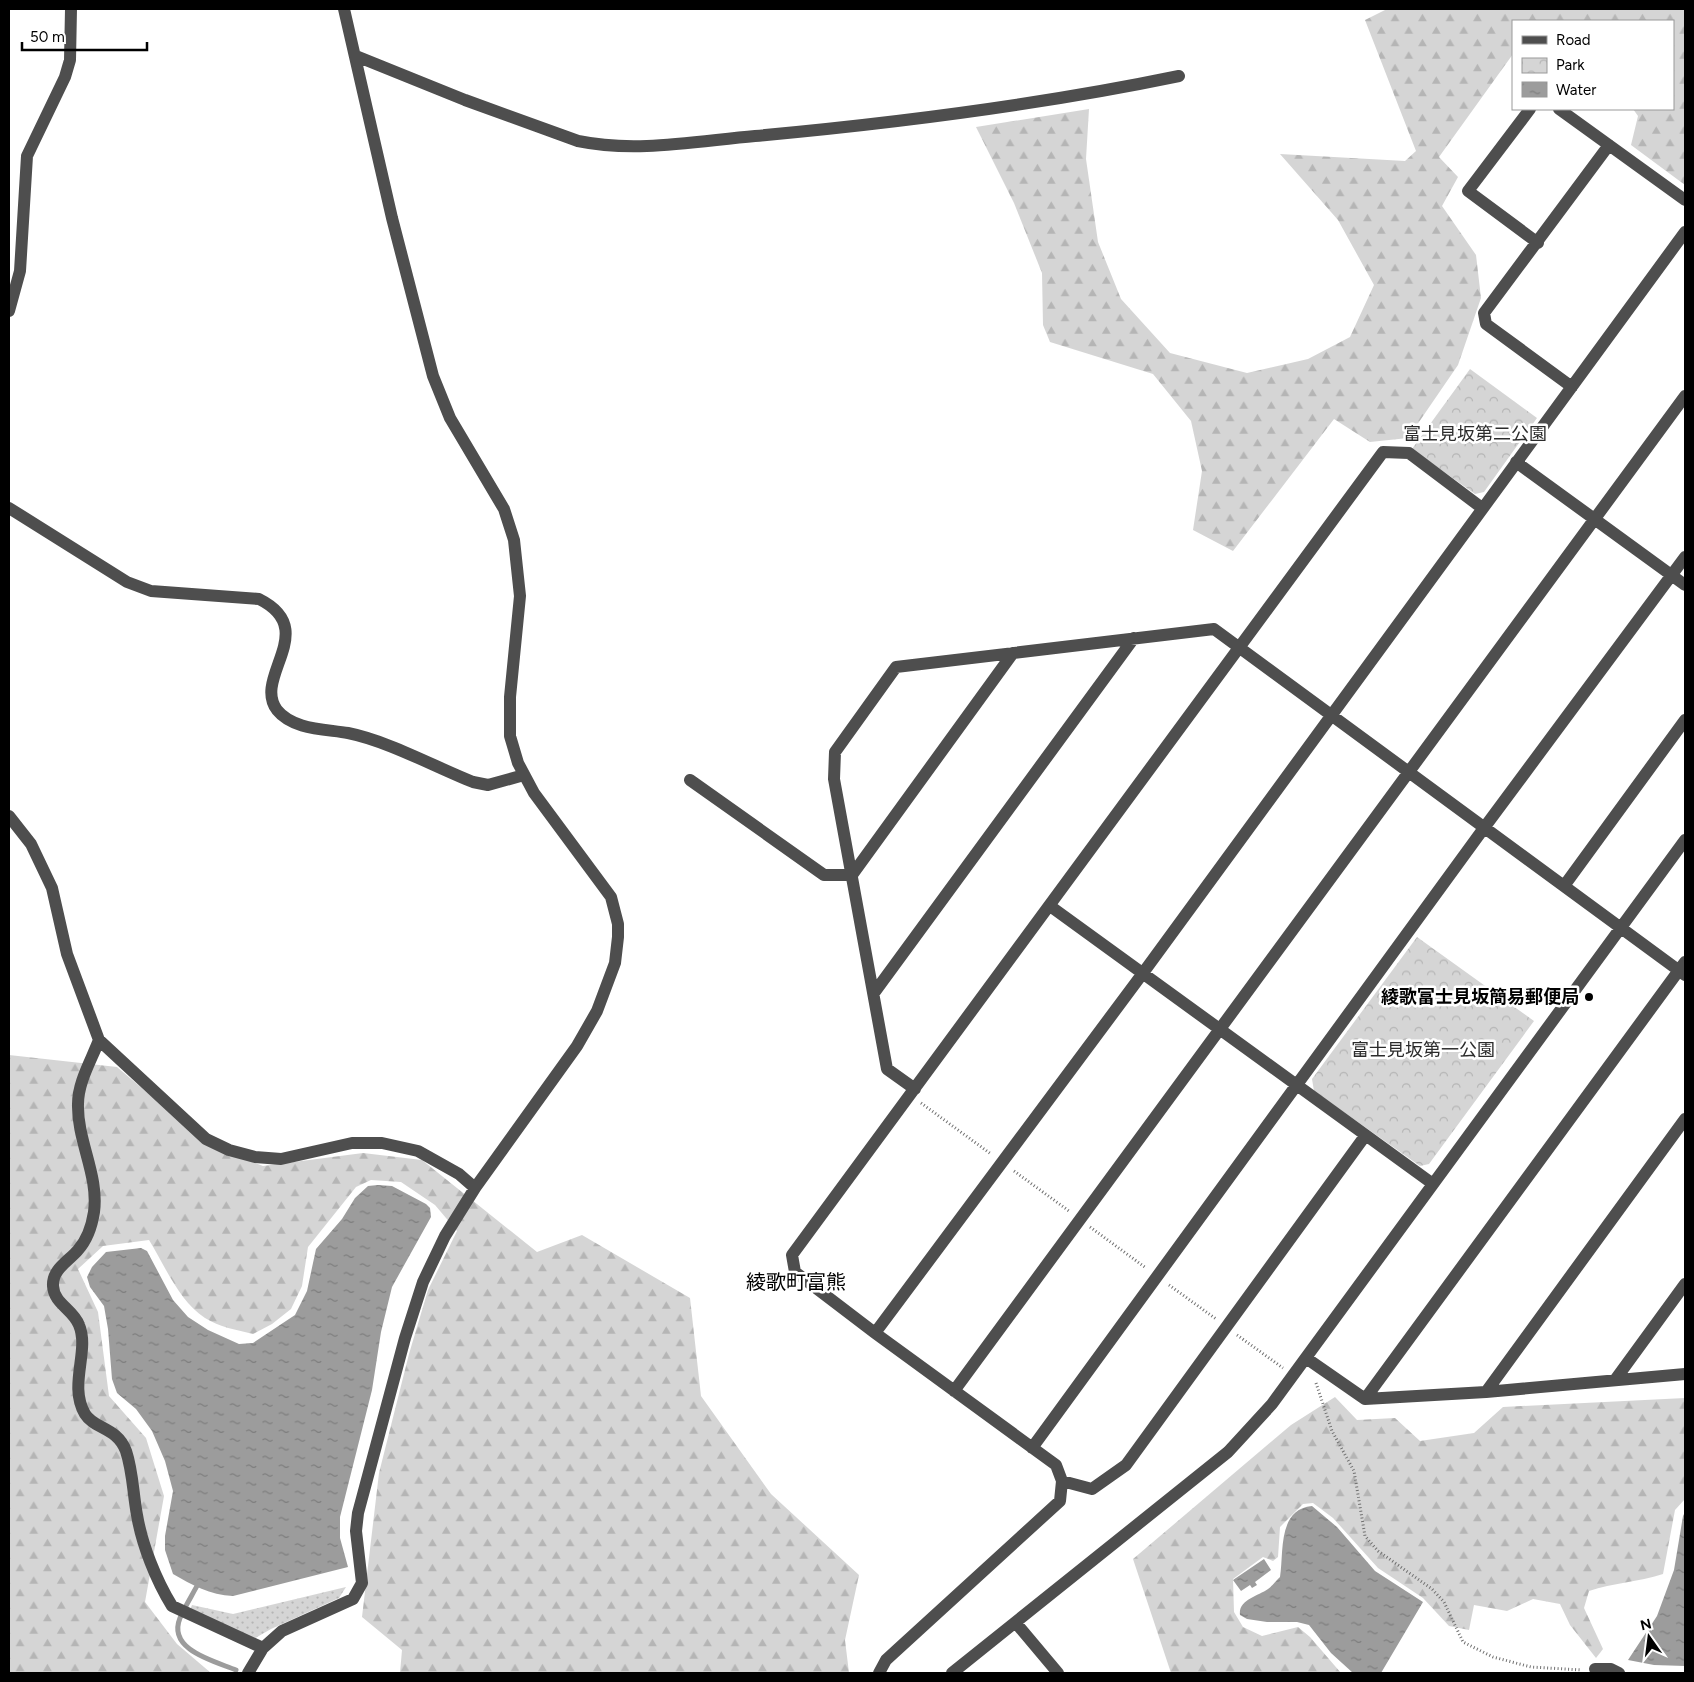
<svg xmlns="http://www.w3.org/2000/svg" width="1694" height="1682" font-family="Figtree,'Noto Sans JP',sans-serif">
  <defs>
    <pattern id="grass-dots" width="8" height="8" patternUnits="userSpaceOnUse" patternTransform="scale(1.25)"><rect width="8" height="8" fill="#d5d5d5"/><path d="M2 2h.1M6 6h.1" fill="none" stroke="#b5b5b5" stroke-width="1.8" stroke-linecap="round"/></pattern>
    <pattern id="forest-firs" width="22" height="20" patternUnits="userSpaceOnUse" patternTransform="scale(1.25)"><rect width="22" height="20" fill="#d5d5d5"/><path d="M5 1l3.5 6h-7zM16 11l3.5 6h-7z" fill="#b5b5b5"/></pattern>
    <pattern id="park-crowns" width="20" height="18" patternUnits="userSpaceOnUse" patternTransform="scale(1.25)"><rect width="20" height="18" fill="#d5d5d5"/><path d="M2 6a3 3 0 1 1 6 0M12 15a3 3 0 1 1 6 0" fill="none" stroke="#b5b5b5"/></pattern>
    <pattern id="water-ripples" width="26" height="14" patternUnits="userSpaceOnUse" patternTransform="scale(1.25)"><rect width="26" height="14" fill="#9c9c9c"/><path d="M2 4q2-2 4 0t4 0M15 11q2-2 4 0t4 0" fill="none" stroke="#7d7d7d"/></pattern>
  </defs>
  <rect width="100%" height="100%" fill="#fff"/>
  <!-- grass -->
  <path fill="url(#grass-dots)" d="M346,1587L339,1598L271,1629L252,1640L190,1610L192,1605L233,1614Z"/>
  <!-- forest -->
  <path fill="url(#forest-firs)" d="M1387,9H1685V185L1631,145L1638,116L1633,109H1673V21H1513V54L1439,157L1458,177L1442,206L1476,255L1481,298L1458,365L1408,438L1370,442L1334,419L1233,551L1193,530L1202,471L1191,421L1153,374L1050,342L1043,325L1042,273L1014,203L976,127L1089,109L1086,159L1098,242L1121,299L1170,353L1247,373L1308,359L1350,337L1374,285L1338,220L1280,154L1405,161L1416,151L1365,20Z
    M9,1055L117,1067L210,1146L263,1166L363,1153L422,1160L537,1252L582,1235L690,1298L701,1396L771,1494L859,1575L845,1640L849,1673H400L402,1650L362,1617L379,1473L409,1354L428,1290L457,1231L435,1205L401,1182L371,1180L356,1187L308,1247L302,1286L291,1309L272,1324L253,1334C237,1330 219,1327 205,1318C179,1301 165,1266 149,1240L103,1246L78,1269L98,1312L109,1396L146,1438L164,1496L145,1602L177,1644L211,1673H9Z
    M1335,1397L1357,1420L1395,1418L1420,1441L1474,1433L1503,1407L1685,1398V1499L1675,1510L1663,1574C1638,1582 1613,1583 1589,1591L1584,1608L1603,1649L1596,1658L1570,1625L1560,1604L1533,1599L1507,1611L1474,1605L1469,1630L1449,1626L1423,1598L1378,1568L1333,1518L1313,1503L1303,1504L1280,1527L1278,1557L1273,1561L1263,1557L1233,1579L1234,1612L1243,1627L1262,1636L1298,1627L1310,1637L1341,1673H1171L1133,1559L1291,1425Z"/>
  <!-- park -->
  <path fill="url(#park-crowns)" d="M1470,369L1537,418L1484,492L1475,494L1412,449Z
    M1417,937L1534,1021L1429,1164L1420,1166L1314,1091L1312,1079Z"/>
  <!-- water -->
  <path fill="url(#water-ripples)" d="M378,1185L392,1186L426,1204L430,1208L431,1217L392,1287L381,1332L372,1390L340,1517V1538L348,1567L233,1596C210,1595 192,1585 173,1574L165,1550V1536L173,1491L165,1461L152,1431L136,1409L117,1393L112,1379L108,1329L104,1306L90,1287L87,1277L92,1267L106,1252L141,1248L147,1251L173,1300L188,1317L208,1330L239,1344L253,1343L295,1315L307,1291L316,1249L342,1219L355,1198L368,1186Z
    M1312,1506L1337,1527L1375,1571L1423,1602L1381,1673H1353L1331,1653L1309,1625L1297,1622H1267L1247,1619L1240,1615C1238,1600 1258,1596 1268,1589C1272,1586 1276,1581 1280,1577C1284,1554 1277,1509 1312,1506Z
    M1685,1512V1666L1654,1665L1628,1660L1657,1616L1674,1570L1683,1516Z
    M1264,1559L1271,1570L1255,1582L1257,1585L1252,1588L1250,1585L1241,1591L1233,1580Z"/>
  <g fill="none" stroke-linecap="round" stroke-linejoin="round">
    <!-- stream -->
    <path stroke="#9c9c9c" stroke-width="5" d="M199,1582C193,1594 185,1606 180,1618C167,1650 214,1661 236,1670"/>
    <!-- path -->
    <path stroke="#707070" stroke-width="3" stroke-dasharray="1 2.5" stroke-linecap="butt" d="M921,1103L991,1154
      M1014,1171L1069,1211
      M1090,1227L1146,1268
      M1169,1285L1216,1319
      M1237,1335L1283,1368
      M1316,1383L1332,1431L1354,1471L1365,1536L1378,1551L1432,1589L1444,1602L1463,1642L1493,1657L1531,1667L1582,1670"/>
    <!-- minor -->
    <path stroke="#4e4e4e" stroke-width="12" d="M356,56L465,100L578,141C636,153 697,141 755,136C897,123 1039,105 1179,76
      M1530,109L1468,191L1538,243
      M1559,109L1685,200
      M9,311L20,271L27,156L65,77L70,60L71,9
      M1572,387L1486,324L1484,313L1609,145
      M1516,462L1685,585
      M9,508L127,582L151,591L259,599C321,630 252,677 277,710C293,730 326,729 348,733C388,741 435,767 473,782L488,785L524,775
      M690,780L824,875H852L1013,653
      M9,816L31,844L52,888L67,954L99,1040L206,1139L229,1150L255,1157L281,1159L352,1143H382L418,1151L459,1174L475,1188
      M1564,886L1685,720
      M1050,906L1433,1184
      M874,993L1134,638
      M99,1040C91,1061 78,1082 78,1104C77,1141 99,1175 94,1212C92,1225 87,1240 78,1250C69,1261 52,1269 53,1286C54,1304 73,1309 79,1325C90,1351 68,1385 85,1414C94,1429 117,1427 126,1451C133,1472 133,1494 137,1515C142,1545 156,1580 172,1606L263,1648
      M915,1089L887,1069L834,779L835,752L896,667L1214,629L1685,975
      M875,1333L1143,973L1685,232
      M1306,1358L1365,1399L1486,1392L1685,1374
      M1615,1380L1685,1284
      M954,1391L1685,396
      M1486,1392L1685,1119
      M1365,1399L1685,962
      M1032,1448L1484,828L1685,557
      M1062,1481L1092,1489L1126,1465L1365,1136
      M1016,1623L1058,1673
      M1595,1669H1611L1619,1673
      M248,1673L263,1648L282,1631L353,1599L362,1583L356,1531L358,1513L405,1338L423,1282L445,1236L475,1188L577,1046L597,1011L615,963L618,937V924L611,897L534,793L518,763L510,736V697L520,596L514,540L504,509L450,418L433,376L392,218L344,9
      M879,1673L886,1660L898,1649L1060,1501L1062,1481L1056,1465L875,1333L795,1272L792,1255L1383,452L1409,453L1482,508
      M952,1673L1228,1452L1272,1404L1685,840"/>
  </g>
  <!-- markers -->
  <circle fill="#000" stroke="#fff" stroke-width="2" cx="1589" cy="997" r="5"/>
  <g text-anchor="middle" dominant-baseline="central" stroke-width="5" stroke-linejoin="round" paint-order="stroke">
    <!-- park labels -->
    <g font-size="18" fill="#2c2c2c" stroke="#fff">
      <text x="1475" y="434">富士見坂第二公園</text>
      <text x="1423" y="1050">富士見坂第一公園</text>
    </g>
    <!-- poi labels -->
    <g font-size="18" font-weight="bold" fill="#000" stroke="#fff" text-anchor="end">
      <text x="1579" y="997">綾歌富士見坂簡易郵便局</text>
    </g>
    <!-- quarter labels -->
    <g font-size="20" fill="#000" stroke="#fff">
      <text x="796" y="1282">綾歌町富熊</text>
    </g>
  </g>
  <!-- border -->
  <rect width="1694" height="1682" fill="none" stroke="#000000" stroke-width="20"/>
  <!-- legend -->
  <rect x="1512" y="20" width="162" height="90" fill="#ffffff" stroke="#999999"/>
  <rect x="1522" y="36" width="25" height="8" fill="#4e4e4e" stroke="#999999"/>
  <text x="1556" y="45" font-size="15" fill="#000000">Road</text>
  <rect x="1522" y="58" width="25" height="15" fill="url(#park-crowns)" stroke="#999999"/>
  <text x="1556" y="70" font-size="15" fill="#000000">Park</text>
  <rect x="1522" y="82" width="25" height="15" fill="url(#water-ripples)" stroke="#999999"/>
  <text x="1556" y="95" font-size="15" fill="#000000">Water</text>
  <!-- north arrow -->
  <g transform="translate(1649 1637) rotate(346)" stroke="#ffffff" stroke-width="4" paint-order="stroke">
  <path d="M0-4L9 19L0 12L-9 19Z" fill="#000000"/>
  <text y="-8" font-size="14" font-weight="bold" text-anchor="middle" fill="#000000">N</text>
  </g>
  <!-- scale -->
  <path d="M22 42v8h125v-8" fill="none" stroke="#000000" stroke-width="2.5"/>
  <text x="30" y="42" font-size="15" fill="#000000" stroke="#ffffff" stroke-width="4" paint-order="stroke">50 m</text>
</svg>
